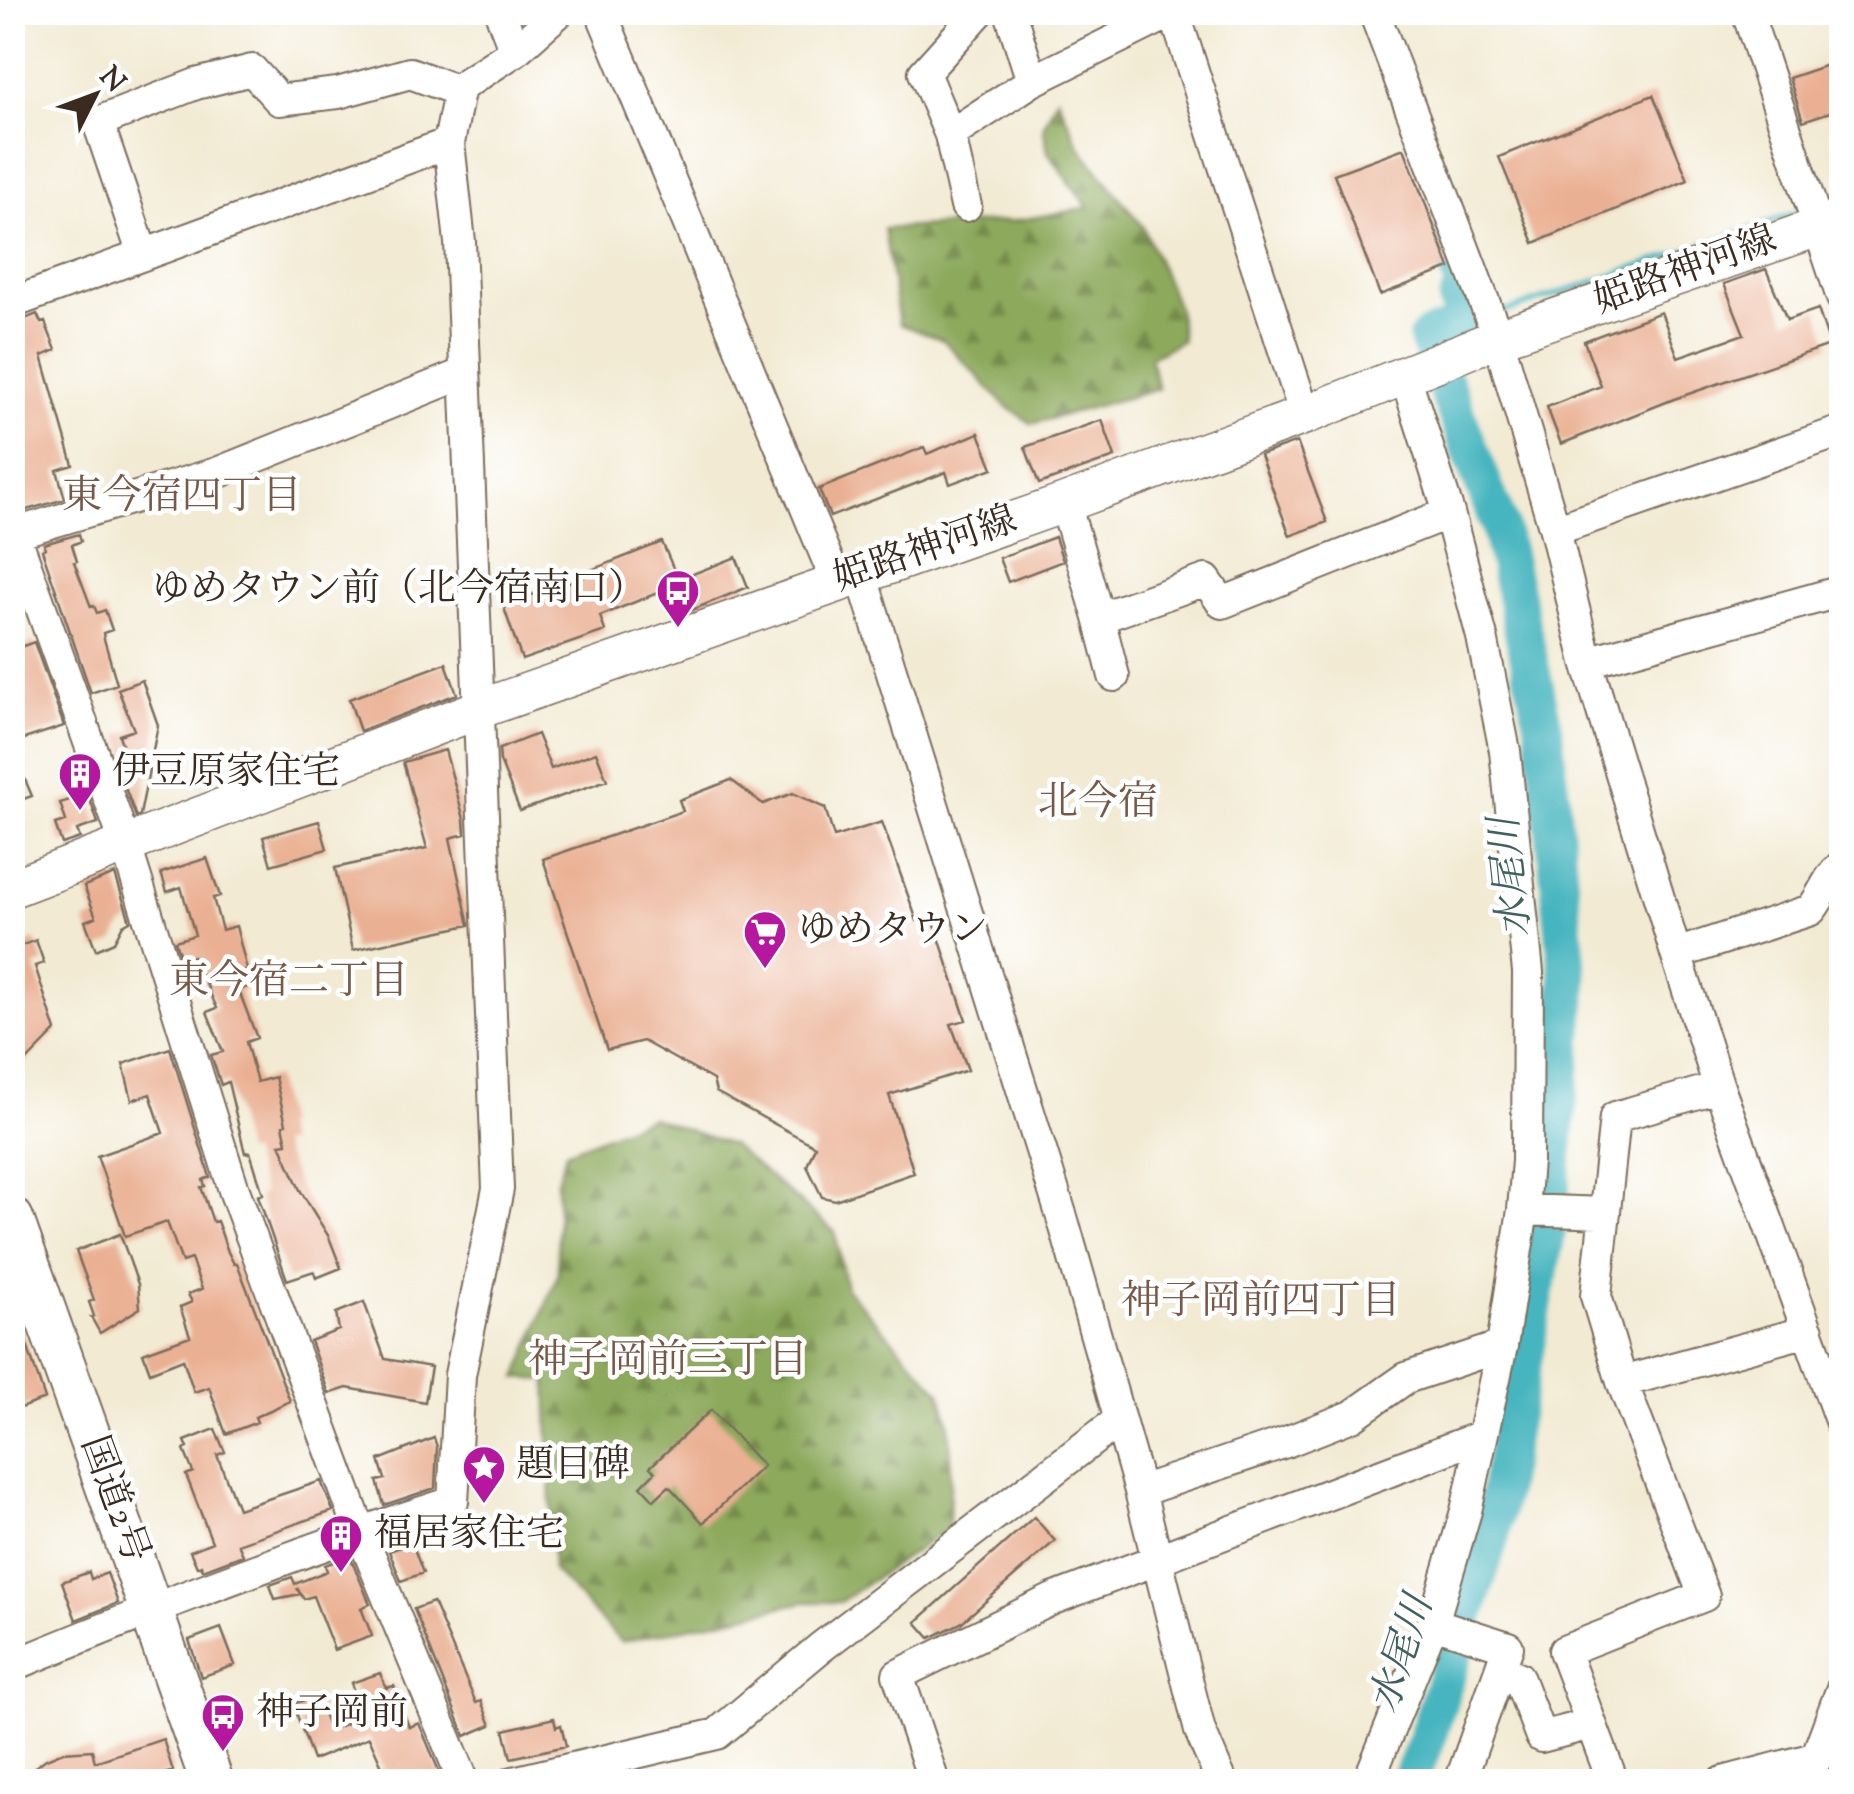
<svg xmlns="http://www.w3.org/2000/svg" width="1854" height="1794" font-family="'Sorts Mill Goudy','Noto Serif JP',serif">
  <defs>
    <pattern id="forest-firs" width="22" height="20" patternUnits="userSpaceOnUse" patternTransform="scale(2.5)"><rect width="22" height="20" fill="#8ca95b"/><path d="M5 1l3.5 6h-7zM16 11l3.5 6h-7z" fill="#748a4b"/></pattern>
  </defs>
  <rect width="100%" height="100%" fill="#fff"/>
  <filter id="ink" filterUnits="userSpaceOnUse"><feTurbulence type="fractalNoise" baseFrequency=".01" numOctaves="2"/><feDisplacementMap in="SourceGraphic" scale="20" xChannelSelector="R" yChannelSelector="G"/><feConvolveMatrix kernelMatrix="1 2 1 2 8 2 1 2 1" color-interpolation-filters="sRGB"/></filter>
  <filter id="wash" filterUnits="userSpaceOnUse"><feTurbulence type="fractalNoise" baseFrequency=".0048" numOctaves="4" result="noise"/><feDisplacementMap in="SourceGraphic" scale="40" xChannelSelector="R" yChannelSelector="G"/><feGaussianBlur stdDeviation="2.25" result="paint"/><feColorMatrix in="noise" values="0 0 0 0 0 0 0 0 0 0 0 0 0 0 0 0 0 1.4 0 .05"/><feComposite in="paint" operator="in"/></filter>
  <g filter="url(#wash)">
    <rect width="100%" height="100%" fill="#f2ead3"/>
    <!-- forest -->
    <path fill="url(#forest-firs)" stroke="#646a3c" stroke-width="2.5" d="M1057,97L1080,147L1143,227L1178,308L1182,340L1150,358L1158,389L1032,424L1006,406L943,340L899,324L884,229L1013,221L1088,208L1048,152L1043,127Z
      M651,1117L732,1145L835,1232L846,1288L940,1392L949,1422L951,1453L949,1528L840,1602H804L621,1642L553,1570L547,1380L517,1378L558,1274L557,1181L566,1152Z"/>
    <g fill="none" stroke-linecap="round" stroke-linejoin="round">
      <!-- stream -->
      <path stroke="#46b5bf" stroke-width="6" d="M1819,206L1842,200
        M1496,315L1802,211
        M1465,325L1480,320"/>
      <!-- river -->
      <path stroke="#46b5bf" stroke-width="38" d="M1409,1782L1425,1744L1491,1535L1547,1231L1569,982L1544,728L1500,527L1427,338L1465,325L1457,301L1464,286L1447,240"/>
    </g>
    <g id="blocks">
      <!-- building -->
      <path fill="#eab093" d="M1842,60V108L1803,121L1789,78Z
        M1653,95L1688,180L1534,243L1499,157Z
        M1404,148L1450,268L1380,295L1334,174Z
        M1766,269L1787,320L1818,309L1830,345L1674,399L1561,444L1547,407L1601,386L1584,341L1661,312L1678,357L1744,334L1724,284Z
        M37,314L41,323L45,322L56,350L42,356L73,465L57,470L65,499L23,511L12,508V324Z
        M1102,420L1115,457L1039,484L1025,447Z
        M979,433L993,468L950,484L946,472L830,517L819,489L924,447L927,454Z
        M1297,442L1327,522L1290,536L1260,455Z
        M79,534L81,541L72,545L77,561L74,562L91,607L94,606L97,613L105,610L112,630L103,633L104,639L117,684L91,693L42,550L45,548L44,544Z
        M1055,537L1063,561L1008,582L999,558Z
        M662,542L680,584L600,616L605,631L522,660L503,605L592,574L591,570Z
        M736,557L748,587L692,610L680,579Z
        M34,642L64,726L12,743V650Z
        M446,663L457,694L360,731L349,699Z
        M142,680L158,725L140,815L136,817L123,782L133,778L119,735L134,730L118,689Z
        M537,734L551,769L596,752L607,780L520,811L500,761L499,749Z
        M12,749L32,796L12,803Z
        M445,750L464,819L465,834L450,838L469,925L353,950L335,868L427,848L403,762Z
        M731,780L763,804L793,793L825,808L834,837L882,822L917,921L932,916L966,1020L951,1024L968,1070L889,1095L914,1173L835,1200L822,1197L807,1166L815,1146L716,1092L713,1080L643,1041L607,1050L543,859L683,811L679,800Z
        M88,794L98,823L77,830L80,838L62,844L55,824L66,821L60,803Z
        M319,821L327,849L271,865L263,837Z
        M207,858L220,896L213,898L222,930L236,926L247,970L243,972L249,986L239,991L257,1038L246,1042L257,1082L275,1077L286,1124L283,1125L287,1143L280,1144L300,1190L329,1237L341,1268L316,1278L314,1271L287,1280L258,1196L263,1194L250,1152L245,1153L228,1082L221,1085L211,1055L223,1052L207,1012L217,1008L193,956L181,960L175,941L195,935L181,887L167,892L161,873Z
        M115,874L130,921L123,925L114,942L96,950L85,921L96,917L84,886Z
        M36,940L44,963L35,966L56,1031L12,1076V949Z
        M170,1048L210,1177L203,1180L205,1186L201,1187L213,1222L217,1221L228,1252L234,1264L237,1263L290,1401L255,1417L257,1422L226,1434L209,1387L194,1392L183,1359L150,1372L143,1353L190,1336L180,1307L192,1302L188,1294L202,1289L191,1259L182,1262L167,1222L125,1236L97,1156L163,1133L150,1094L132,1100L123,1064Z
        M120,1234L138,1284L140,1308L100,1333L91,1317L94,1316L89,1302L94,1300L76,1251Z
        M364,1302L385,1359L431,1367L425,1402L347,1388L329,1394L310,1341L339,1330L336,1313Z
        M15,1309L45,1399L12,1411V1310Z
        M711,1410L763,1466L703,1523L669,1486L654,1500L641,1486L655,1472L650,1467Z
        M215,1429L225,1452L217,1455L238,1509L321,1481L333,1511L238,1544L243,1555L203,1570L201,1565L197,1567L190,1551L212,1542L186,1475L193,1472L184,1450L188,1448L185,1441Z
        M434,1438L437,1447L435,1488L384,1505L377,1481L385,1479L379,1460Z
        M1034,1517L1055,1541L961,1623L930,1638L916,1622Z
        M412,1543L423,1573L401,1581L389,1551Z
        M350,1556L370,1604L361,1608L372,1636L334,1650L313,1596L304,1599L297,1588L300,1594L275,1599L270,1585L292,1577L295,1584L327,1571L325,1565Z
        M89,1572L91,1579L107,1573L118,1603L76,1620L62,1582Z
        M433,1602L476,1703L481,1701L491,1725L465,1736L414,1609Z
        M221,1628L235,1665L201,1677L189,1640Z
        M380,1673L386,1688L394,1686L409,1727L419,1723L441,1776L427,1782H389L369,1737L313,1760L293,1704L317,1696L329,1730L363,1717L351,1683Z
        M554,1718L556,1727L561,1725L566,1746L511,1758L504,1730Z
        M163,1739L173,1771L142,1782H14L46,1759L63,1752L92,1750L95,1762Z"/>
    </g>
  </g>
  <g filter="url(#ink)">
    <use href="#blocks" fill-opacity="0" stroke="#7b6d5d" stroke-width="2.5"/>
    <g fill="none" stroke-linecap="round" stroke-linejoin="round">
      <!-- minor casing -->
      <g stroke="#7b6d5d" stroke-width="34">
        <path id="minor" d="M500,12L515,51
          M601,12L837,583
          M1010,12L1032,81
          M1174,12L1305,415
          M1374,12L1498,338L1555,530L1587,662L1676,954L1719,1087L1842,1426
          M1747,12L1842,298
          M950,135L1032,81L1172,12
          M966,206L950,135L924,73L979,12
          M143,255L98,122L196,84L252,70L279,100L338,93L410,73L459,91
          M12,303L449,143
          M1065,503L1099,618L1206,580L1222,603L1449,513
          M12,526L125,843L234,1190L360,1531L464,1782
          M1555,530L1842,431
          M12,534L217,473L465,373
          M861,574L1065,1227L1140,1491L1200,1731L1222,1782
          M1099,618L1114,676
          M1587,662L1842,591
          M1676,954L1811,910C1823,895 1827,878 1842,865
          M1523,1210L1605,1213
          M1622,1382L1808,1331
          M1140,1491L1286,1442L1352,1416L1406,1378L1502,1346
          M1433,1623L1508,1647L1460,1782
          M12,1666C157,1606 303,1549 453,1502L460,1375L498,1189L460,242L449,143L460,87L515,51L559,12
          M1501,1671L1518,1677L1541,1737L1591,1724
          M513,1782L717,1734L820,1648L1118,1421
          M934,1782L898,1675L1053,1599L1482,1436
          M1368,1782L1433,1623L1466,1511L1502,1346L1523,1210L1527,1161L1528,972L1505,751L1482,637L1449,513L1405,375
          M1613,1782L1564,1651L1704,1596L1622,1382L1596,1296L1615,1117L1719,1087
          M1723,1782L1818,1757
          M1807,1782L1842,1688"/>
      </g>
      <!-- major casing -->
      <g stroke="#7b6d5d" stroke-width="41">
        <path id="major" d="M12,888L477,710L1065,503L1305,415L1498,338L1842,219"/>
      </g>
      <!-- highway casing -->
      <g stroke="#7b6d5d" stroke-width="46">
        <path id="highway" d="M12,1219L212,1782"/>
      </g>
      <!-- minor -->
      <use href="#minor" stroke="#fff" stroke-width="30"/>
      <!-- major -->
      <use href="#major" stroke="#fff" stroke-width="38"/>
      <!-- highway -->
      <use href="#highway" stroke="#fff" stroke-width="42"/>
    </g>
  </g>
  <!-- icons -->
  <defs>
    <g id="bus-pin" transform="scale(2.25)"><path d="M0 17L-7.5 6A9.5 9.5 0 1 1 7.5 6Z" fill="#b5179e" stroke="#fff"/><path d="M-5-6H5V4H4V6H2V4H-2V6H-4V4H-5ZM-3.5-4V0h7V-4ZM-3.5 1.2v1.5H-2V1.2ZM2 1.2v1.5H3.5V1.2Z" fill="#fff"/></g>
    <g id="building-pin" transform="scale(2.25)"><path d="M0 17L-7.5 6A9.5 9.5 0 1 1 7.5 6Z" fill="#b5179e" stroke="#fff"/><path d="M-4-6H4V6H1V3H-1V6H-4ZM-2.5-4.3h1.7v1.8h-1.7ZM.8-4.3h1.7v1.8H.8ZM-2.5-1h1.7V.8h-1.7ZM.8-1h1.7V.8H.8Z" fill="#fff"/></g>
    <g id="supermarket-pin" transform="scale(2.25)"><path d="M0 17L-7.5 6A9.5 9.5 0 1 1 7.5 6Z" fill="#b5179e" stroke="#fff"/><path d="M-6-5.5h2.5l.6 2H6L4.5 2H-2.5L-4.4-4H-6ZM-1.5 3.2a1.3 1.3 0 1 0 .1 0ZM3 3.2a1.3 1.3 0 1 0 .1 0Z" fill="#fff"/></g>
    <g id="sight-pin" transform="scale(2.25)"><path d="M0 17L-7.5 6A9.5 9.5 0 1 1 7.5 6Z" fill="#b5179e" stroke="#fff"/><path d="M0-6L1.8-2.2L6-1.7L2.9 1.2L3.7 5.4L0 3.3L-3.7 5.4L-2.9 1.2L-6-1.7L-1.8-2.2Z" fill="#fff"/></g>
  </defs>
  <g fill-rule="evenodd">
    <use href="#bus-pin" x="678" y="591"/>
    <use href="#building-pin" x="80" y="774"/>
    <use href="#supermarket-pin" x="765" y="932"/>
    <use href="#sight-pin" x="484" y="1467"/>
    <use href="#building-pin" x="341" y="1536"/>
    <use href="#bus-pin" x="223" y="1715"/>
  </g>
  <g text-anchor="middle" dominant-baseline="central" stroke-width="9" stroke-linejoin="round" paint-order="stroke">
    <!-- street labels -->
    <g font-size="38" fill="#3b2a1e" stroke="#fff">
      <text transform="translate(1686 272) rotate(-20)">姫路神河線</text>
      <text transform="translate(926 551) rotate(-19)">姫路神河線</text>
      <text transform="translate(113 1500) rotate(70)">国道2号</text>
    </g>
    <!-- poi labels -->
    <g font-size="38" fill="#3b2a1e" stroke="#fff" text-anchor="start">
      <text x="646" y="591" text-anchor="end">ゆめタウン前（北今宿南口）</text>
      <text x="112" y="774">伊豆原家住宅</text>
      <text x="798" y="932">ゆめタウン</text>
      <text x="516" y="1467">題目碑</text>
      <text x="374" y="1536">福居家住宅</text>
      <text x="256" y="1715">神子岡前</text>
    </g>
    <!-- neighbourhood labels -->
    <g font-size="40" fill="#785947" stroke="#fff">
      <text x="182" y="498">東今宿四丁目</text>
      <text x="1098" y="804">北今宿</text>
      <text x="289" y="983">東今宿二丁目</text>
      <text x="1261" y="1303">神子岡前四丁目</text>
      <text x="668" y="1362">神子岡前三丁目</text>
    </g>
    <!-- water labels -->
    <g font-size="40" font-style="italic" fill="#3f625e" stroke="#fff">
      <text transform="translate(1513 877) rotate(-96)">水尾川</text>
      <text transform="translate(1404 1655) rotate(-72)">水尾川</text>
    </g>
  </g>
  <!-- margin -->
  <rect width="1854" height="1794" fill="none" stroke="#fff" stroke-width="50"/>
  <!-- north arrow -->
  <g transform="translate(95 95) rotate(48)" stroke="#ffffff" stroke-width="8" paint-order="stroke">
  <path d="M0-8L18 38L0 25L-18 38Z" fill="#3b2a1e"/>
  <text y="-15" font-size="28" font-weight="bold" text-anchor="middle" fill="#3b2a1e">N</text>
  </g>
</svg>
